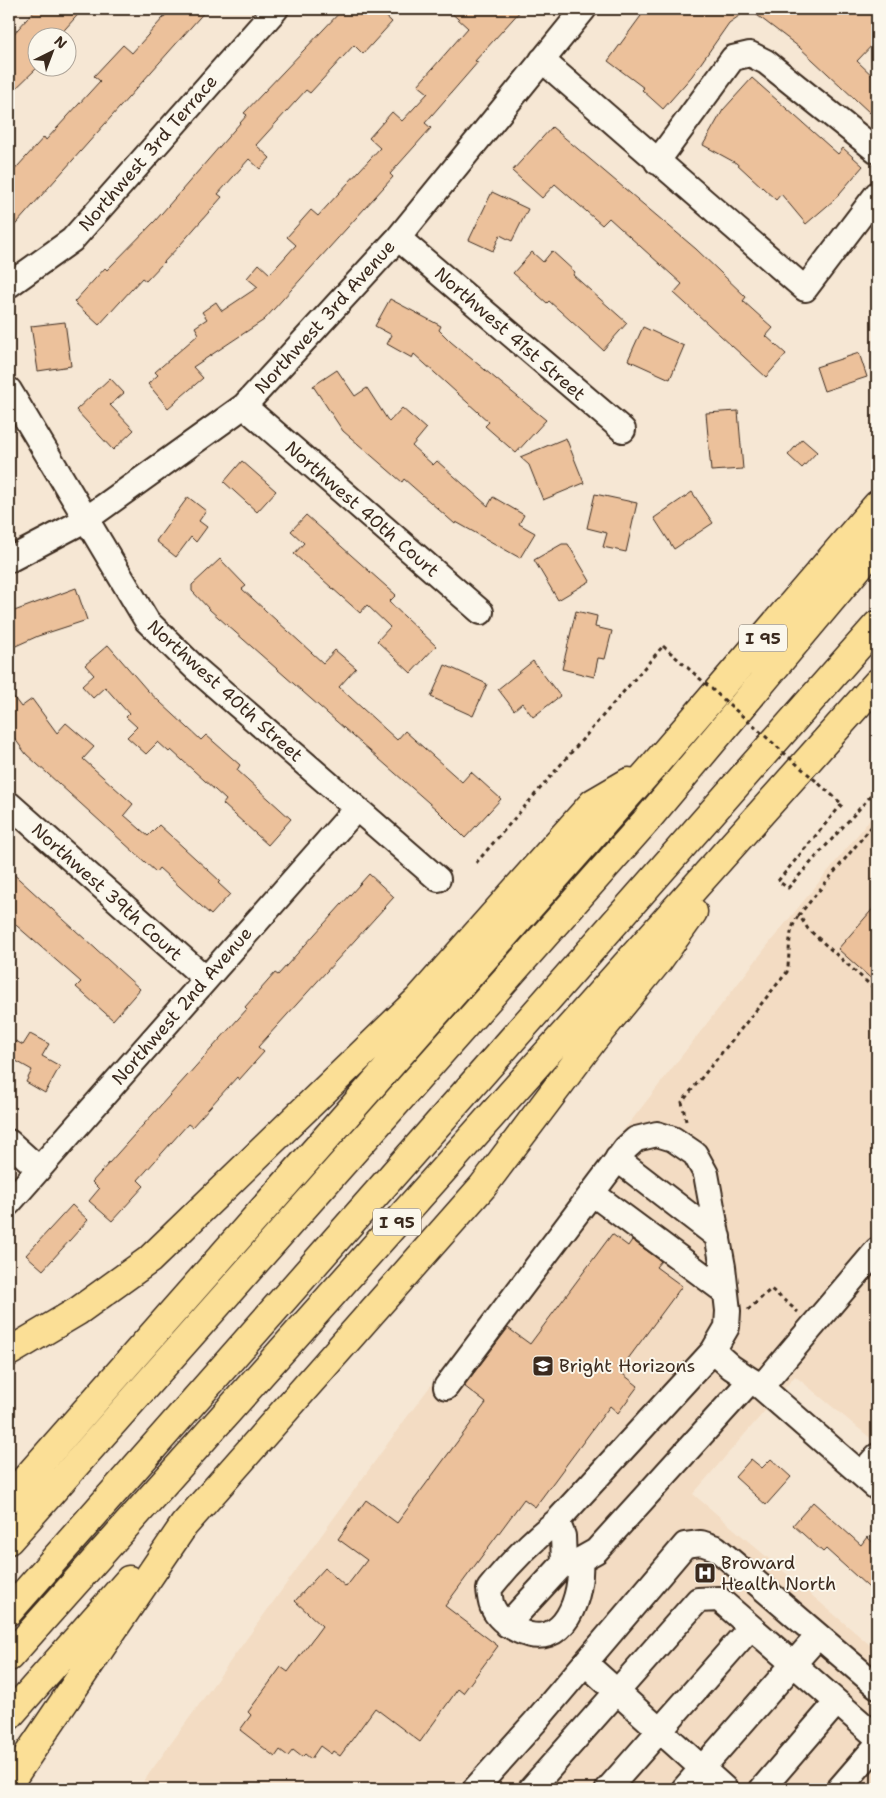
<svg xmlns="http://www.w3.org/2000/svg" width="886" height="1798" font-family="'Shantell Sans',sans-serif">
  <rect width="100%" height="100%" fill="#f6e7d4"/>
  <filter id="ink" filterUnits="userSpaceOnUse"><feTurbulence type="fractalNoise" baseFrequency=".02" numOctaves="2"/><feDisplacementMap in="SourceGraphic" scale="10" xChannelSelector="R" yChannelSelector="G"/><feConvolveMatrix kernelMatrix="1 2 1 2 8 2 1 2 1" color-interpolation-filters="sRGB"/></filter>
  <g filter="url(#ink)">
    <!-- built -->
    <path fill="#f3dcc3" d="M877,811V1436L874,1441L795,1376L693,1494L877,1651V1789H138L404,1421L589,1175L771,941Z"/>
    <!-- building -->
    <path fill="#ecc19b" stroke="#3b2a1e" d="M36,9H83L57,38H38V67L9,95V39Z
      M171,9H207L9,232V176L44,137L46,140L100,81L94,76L123,45L132,53Z
      M343,9H378L392,22L363,54L354,45L310,93L306,90L256,145L270,158L260,169L249,159L218,194L222,197L180,245L146,281L142,278L99,325L74,302L105,268L107,270L155,221L247,115L244,113Z
      M447,9H522L475,61L478,62L425,123L431,128L390,174L393,177L264,320L193,367L203,378L168,408L148,384L158,375L155,372L199,334L195,327L207,319L202,312L216,302L222,311L258,287L247,278L259,264L270,274L296,245L287,237L311,210L318,216L380,148L369,138L392,112L402,121L428,93L418,85L468,28Z
      M646,9H871L877,15V40L857,61L877,80V104L870,113L799,47L749,9L729,23L692,76L663,109L642,90L644,88L608,61Z
      M752,78L838,154L843,148L863,166L834,200L806,224L781,194L776,200L736,163L703,145L723,110Z
      M552,127L696,249L746,297L743,301L773,328L766,336L786,354L766,377L674,293L682,284L609,218L602,225L555,184L542,198L512,171Z
      M492,192L528,209L512,241L500,235L493,251L469,240Z
      M552,251L575,272L573,275L627,323L603,350L549,301L547,303L513,273L532,252L543,262Z
      M390,299L441,326L439,330L451,342L546,420L516,453L485,426L489,422L414,354L412,358L387,344L392,335L375,326Z
      M65,322L71,366L38,371L31,326Z
      M643,327L684,346L670,379L628,360Z
      M859,353L867,377L824,391L816,367Z
      M337,370L355,396L367,388L389,422L402,408L426,429L412,446L433,465L437,461L488,506L493,497L524,515L519,524L535,533L520,558L456,522L455,524L404,479L402,482L343,431L313,386Z
      M110,378L124,393L110,405L134,430L113,450L76,410Z
      M738,411L743,469L711,471L706,413Z
      M566,438L584,483L543,500L529,465L520,457Z
      M802,439L817,452L802,468L788,455Z
      M242,461L276,491L257,512L224,482Z
      M692,492L713,523L674,549L654,518Z
      M595,494L637,503L626,552L603,547L607,533L587,528Z
      M188,497L206,511L199,521L207,527L196,542L191,537L176,557L156,541Z
      M306,515L396,595L389,602L436,646L411,673L377,641L390,627L367,605L360,613L294,554L304,543L291,531Z
      M562,544H568L590,581L558,600L534,560Z
      M220,559L246,586L242,589L323,663L335,650L356,668L339,687L397,740L405,731L462,782L471,772L501,799L465,838L437,810L210,610L192,591V585Z
      M76,588L87,620L38,636L9,649V613Z
      M576,611L597,616L595,627L612,631L605,659L598,658L594,677L562,669Z
      M108,645L147,690L201,740L206,735L240,765L237,770L291,819L268,845L223,804L226,800L171,750L169,752L158,742L146,754L127,737L137,727L126,717L129,714L105,687L93,698L82,686L94,675L85,665Z
      M533,661L560,696L533,717L522,703L514,710L498,689Z
      M445,665L487,684L473,716L431,697Z
      M9,691L21,707L32,699L57,733L66,723L94,747L83,759L133,804L124,815L148,836L159,825L220,881L218,883L230,894L211,915L159,868L156,872L26,754L9,731Z
      M9,870L140,989L113,1020L76,987L81,982L9,919Z
      M369,874L394,897L258,1047L264,1052L239,1080L237,1077L192,1127L188,1124L138,1180L144,1186L112,1221L89,1201L99,1189L92,1182L247,1009L245,1007L275,973L278,975Z
      M877,904V984L838,949Z
      M30,1034L49,1044L42,1056L60,1066L45,1093L26,1082L32,1070L9,1057L16,1041L23,1045Z
      M72,1205L88,1220L43,1270L26,1255Z
      M612,1234L628,1246L632,1240L661,1261L656,1267L682,1286L619,1371L638,1386L618,1413L610,1406L535,1507L524,1499L445,1606L498,1646L463,1693L458,1689L420,1742L375,1708L340,1756L333,1751L331,1754L320,1746L311,1759L305,1754L302,1757L293,1750L288,1756L280,1750L275,1757L240,1730L251,1715L248,1712L281,1667L288,1672L322,1626L295,1601L325,1568L346,1587L367,1560L338,1539L366,1500L397,1523L486,1403L464,1386L508,1328L530,1344Z
      M751,1459L762,1468L771,1459L791,1477L766,1505L735,1477Z
      M813,1502L861,1545L867,1537L877,1546V1595L826,1549L823,1552L793,1525Z"/>
    <g fill="none" stroke-linecap="round" stroke-linejoin="round">
      <!-- minor casing -->
      <g stroke="#3b2a1e" stroke-width="28">
        <path id="minor" d="M542,60L805,289L877,194
          M657,162L733,58L750,54L766,62L877,151
          M398,238L623,430
          M9,285L72,240L276,9
          M9,390L147,621L195,668L438,879
          M244,406L481,612
          M9,560L85,520L244,406L398,238L584,9
          M9,804L206,979
          M9,1142L39,1169
          M617,1159L718,1237
          M592,1193L724,1291
          M9,1203L356,809
          M713,1351L731,1367L761,1387L877,1488
          M446,1387L626,1148L636,1139L657,1134L673,1139L695,1154L706,1174L723,1267L728,1311L727,1327L713,1351L557,1521C531,1541 510,1563 489,1589C490,1595 490,1603 493,1608C498,1619 509,1626 519,1631C565,1653 583,1595 580,1560
          M761,1387L877,1250
          M861,1474L877,1456
          M557,1521L563,1536L564,1563
          M507,1625L564,1563L580,1560L596,1551L751,1380
          M585,1663L725,1789
          M475,1789L535,1722L685,1545L701,1543L716,1548L877,1686
          M531,1789L698,1600L719,1599L877,1737
          M608,1789L751,1627
          M684,1789L818,1636
          M762,1789L837,1702
          M839,1789L877,1745"/>
      </g>
      <!-- highway casing -->
      <g stroke="#3b2a1e" stroke-width="31">
        <path id="highway" d="M9,1352L78,1311L149,1260L418,1000L593,803L629,782
          M9,1498L650,770L877,505
          M9,1540L645,822L877,545
          M9,1611L877,625
          M9,1657L877,683
          M9,1716L129,1580
          M9,1783L184,1525L483,1186L593,1040L658,961L693,912"/>
      </g>
      <!-- path -->
      <path stroke="#3b2a1e" stroke-width="3" stroke-dasharray="4 4" stroke-linecap="butt" d="M842,804L778,881L788,888L877,789
        M877,820L799,915L808,929L877,991
        M476,863L663,646
        M686,1121L682,1102L787,972C791,952 786,932 799,915
        M748,1310L771,1289L798,1312"/>
      <!-- minor -->
      <use href="#minor" stroke="#fbf7ec" stroke-width="24"/>
      <!-- highway -->
      <use href="#highway" stroke="#fbdf96" stroke-width="28"/>
      <!-- path-bridge -->
      <path stroke="#3b2a1e" stroke-width="3" stroke-dasharray="4 4" stroke-linecap="butt" d="M663,646L842,804"/>
    </g>
  </g>
  <!-- icons -->
  <defs>
    <g id="school-square" transform="scale(1.125)"><rect x="-9" y="-9" width="18" height="18" rx="4" fill="#3b2a1e" stroke="#fbf7ec"/><path d="M0-5L7-2L0 1L-7-2ZM-4 1L0 2.5L4 1V4Q0 6-4 4Z" fill="#fff"/></g>
    <g id="hospital-square" transform="scale(1.125)"><rect x="-9" y="-9" width="18" height="18" rx="4" fill="#3b2a1e" stroke="#fbf7ec"/><path d="M-5-5h3v3.5h4V-5h3V5h-3V1.5h-4V5h-3Z" fill="#fff"/></g>
  </defs>
  <g fill-rule="evenodd">
    <use href="#school-square" x="543" y="1366"/>
    <use href="#hospital-square" x="705" y="1573"/>
  </g>
  <g text-anchor="middle" dominant-baseline="central" stroke-width="4" stroke-linejoin="round" paint-order="stroke">
    <!-- shield labels -->
    <g fill="#fbf7ec" stroke="#75685c" stroke-width="1">
      <rect x="739" y="624.5" width="48" height="27" rx="4"/>
      <rect x="373" y="1208.5" width="48" height="27" rx="4"/>
    </g>
    <g font-size="16" font-weight="bold" fill="#3b2a1e">
      <text x="763" y="638">I 95</text>
      <text x="397" y="1222">I 95</text>
    </g>
    <!-- street labels -->
    <g font-size="18" fill="#3b2a1e" stroke="#fbf7ec">
      <text transform="translate(148 153) rotate(-49)">Northwest 3rd Terrace</text>
      <text transform="translate(325 317) rotate(-48)">Northwest 3rd Avenue</text>
      <text transform="translate(510 334) rotate(41)">Northwest 41st Street</text>
      <text transform="translate(362 509) rotate(41)">Northwest 40th Court</text>
      <text transform="translate(225 691) rotate(42)">Northwest 40th Street</text>
      <text transform="translate(107 892) rotate(42)">Northwest 39th Court</text>
      <text transform="translate(182 1006) rotate(-49)">Northwest 2nd Avenue</text>
    </g>
    <!-- poi labels -->
    <g font-size="18" fill="#3b2a1e" stroke="#fbf7ec" text-anchor="start">
      <text x="559" y="1366">Bright Horizons</text>
      <text x="721" y="1563">Broward<tspan x="721" dy="21">Health North</tspan></text>
    </g>
  </g>
  <!-- margin -->
  <rect width="886" height="1798" fill="none" stroke="#fbf7ec" stroke-width="30"/>
  <rect x="15" y="15" width="856" height="1768" fill="none" stroke="#3b2a1e" stroke-width="2" filter="url(#ink)"/>
  <!-- north arrow -->
  <g transform="translate(52 52) rotate(42)"><circle r="24" fill="#fbf7ec" stroke="#aea59a"/>
  <path d="M0-4L9 19L0 12L-9 19Z" fill="#3b2a1e"/>
  <text y="-8" font-size="14" font-weight="bold" text-anchor="middle" fill="#3b2a1e">N</text>
  </g>
</svg>
